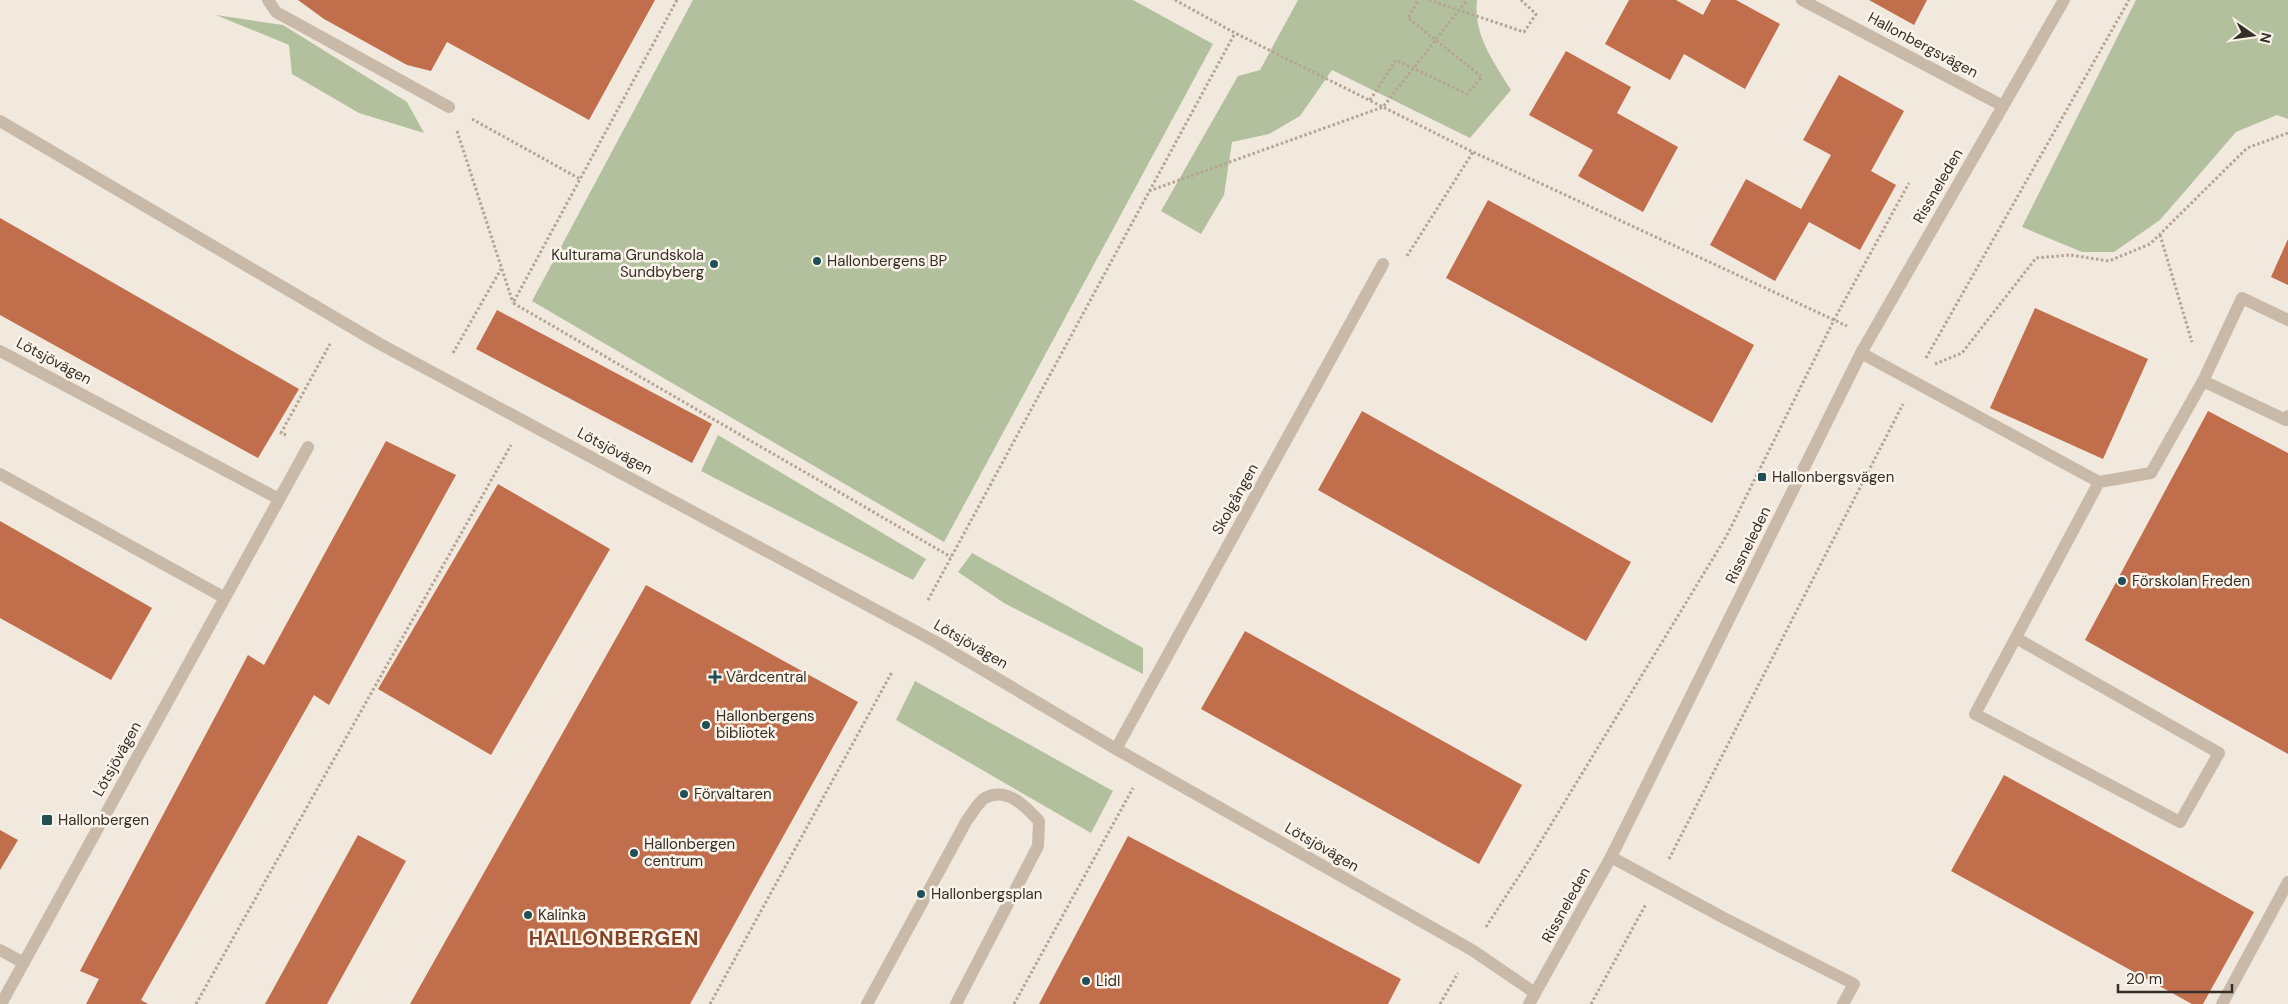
<svg xmlns="http://www.w3.org/2000/svg" width="2288" height="1004" font-family="'DM Sans',sans-serif">
  <rect width="100%" height="100%" fill="#f1e9dd"/>
  <!-- green -->
  <path fill="#b2c09e" d="M693,0H1133L1213,44L944,542L532,301Z
    M1298,0H1477C1473,35 1494,62 1511,90L1470,138L1332,70L1300,116L1269,134L1232,142L1224,195L1201,234L1161,211L1238,76L1260,70Z
    M2136,0H2288V119L2277,115L2236,132L2160,220L2114,252H2082L2022,227Z
    M216,15L283,25L407,102L424,133L359,113L292,74L289,45Z
    M718,435L926,559L913,580L701,471Z
    M972,553L1143,648V674L1004,603L958,572Z
    M915,681L1113,791L1091,833L896,720Z"/>
  <!-- building -->
  <path fill="#c06e4c" d="M298,0H655L589,120L447,42L431,71L407,65L324,19Z
    M1629,0H1676L1703,15L1711,0H1736L1780,24L1745,89L1684,54L1670,80L1605,44Z
    M1869,0H1927L1914,25Z
    M1566,51L1631,87L1617,113L1678,147L1643,212L1578,176L1593,150L1529,115Z
    M1839,75L1904,111L1871,171L1896,185L1860,250L1809,222L1775,281L1710,245L1746,179L1801,209L1831,155L1803,140Z
    M1488,200L1754,345L1712,423L1446,278Z
    M0,218L299,389L258,458L0,315Z
    M2288,239V285L2271,277Z
    M2035,308L2148,359L2103,459L1990,408Z
    M497,310L712,424L692,463L476,349Z
    M1362,411L1631,562L1586,641L1318,490Z
    M2208,411L2288,453V754L2085,640Z
    M386,441L456,475L329,705L314,695L141,1000L148,1004H86L99,979L80,971L248,655L264,665Z
    M498,484L610,549L491,755L378,689Z
    M0,521L152,608L111,680L0,618Z
    M646,585L858,702L690,1004H410Z
    M1245,631L1522,785L1479,864L1201,709Z
    M2004,775L2254,912L2203,1004H2192L1951,871Z
    M0,830L18,840L0,870Z
    M358,835L406,861L327,1004H265Z
    M1128,836L1401,979L1388,1004H1039Z"/>
  <g fill="none" stroke-linecap="round" stroke-linejoin="round">
    <!-- path -->
    <path stroke="#b5a494" stroke-width="3" stroke-dasharray="2.5 2.5" stroke-linecap="butt" d="M677,0L513,303L951,557
      M1175,0L1235,33L1473,152L1847,326
      M1429,0L1524,32L1536,14L1521,0
      M1370,100L1396,60L1467,94L1482,77L1408,18L1418,0
      M472,119L580,179
      M457,131L513,303
      M1149,191L1383,107L1467,0
      M2160,235L2192,342
      M1407,256L1473,152
      M453,353L501,269
      M1926,358L2129,0
      M1935,364L1962,353L2036,258L2070,255L2109,261L2150,244L2247,148L2288,133
      M286,435L281,433L330,344
      M928,600L1235,33
      M1669,859L1903,404
      M1486,927L1530,859L1726,537L1835,318L1909,183
      M196,1004L511,445
      M710,1004L892,672
      M1014,1004L1133,788
      M1440,1004L1458,973
      M1591,1004L1646,904"/>
    <!-- service -->
    <path stroke="#c9b9a9" stroke-width="12" d="M268,0L276,12L449,107
      M2288,320L2242,298L2203,381L2286,420L2288,416
      M1861,353L2099,482L1975,714L2180,822L2219,753L2016,638
      M2099,482L2151,473L2203,381
      M1611,857L1724,918L1854,984L1843,1004"/>
    <!-- minor -->
    <path stroke="#c9b9a9" stroke-width="12" d="M0,121L380,344L934,641L1116,749L1472,950L1535,993
      M0,351L279,499
      M0,474L225,598
      M1116,749L1383,264
      M0,950L24,963
      M1,1004L308,447
      M867,1004L967,820C972,814 978,802 985,798C1007,786 1026,807 1039,821L1038,846L956,1004
      M2222,1004L2288,882"/>
    <!-- tertiary -->
    <path stroke="#c9b9a9" stroke-width="12" d="M1802,0L2003,106
      M1529,1004L1611,857L1861,353L2064,0"/>
  </g>
  <!-- markers -->
  <g fill="#205056" stroke="#f9f3e9" stroke-width="2">
    <circle cx="817" cy="261" r="5"/>
    <circle cx="714" cy="264" r="5"/>
    <rect x="1757" y="472" width="10" height="10" rx="2.5"/>
    <circle cx="2122" cy="581" r="5"/>
    <path d="M712.5 669.5h5v5h5v5h-5v5h-5v-5h-5v-5h5z"/>
    <circle cx="706" cy="725" r="5"/>
    <circle cx="684" cy="794" r="5"/>
    <rect x="41" y="814" width="12" height="12" rx="2.5"/>
    <circle cx="634" cy="853" r="5"/>
    <circle cx="921" cy="894" r="5"/>
    <circle cx="528" cy="915" r="5"/>
    <circle cx="1086" cy="981" r="5"/>
  </g>
  <g text-anchor="middle" dominant-baseline="central" stroke-width="5" stroke-linejoin="round" paint-order="stroke">
    <!-- street labels -->
    <g font-size="15" fill="#362e29" stroke="#f9f3e9">
      <text transform="translate(1923 45) rotate(28)">Hallonbergsvägen</text>
      <text transform="translate(1938 186) rotate(-60)">Rissneleden</text>
      <text transform="translate(54 361) rotate(28)">Lötsjövägen</text>
      <text transform="translate(615 451) rotate(28)">Lötsjövägen</text>
      <text transform="translate(1235 499) rotate(-61)">Skolgången</text>
      <text transform="translate(1748 545) rotate(-64)">Rissneleden</text>
      <text transform="translate(971 644) rotate(30)">Lötsjövägen</text>
      <text transform="translate(117 759) rotate(-61)">Lötsjövägen</text>
      <text transform="translate(1322 847) rotate(30)">Lötsjövägen</text>
      <text transform="translate(1566 905) rotate(-61)">Rissneleden</text>
    </g>
    <!-- poi labels -->
    <g font-size="15" fill="#362e29" stroke="#f9f3e9" text-anchor="start">
      <text x="704" y="255" text-anchor="end">Kulturama Grundskola<tspan x="704" dy="17">Sundbyberg</tspan></text>
      <text x="827" y="261">Hallonbergens BP</text>
      <text x="1772" y="477">Hallonbergsvägen</text>
      <text x="2132" y="581">Förskolan Freden</text>
      <text x="726" y="677">Vårdcentral</text>
      <text x="716" y="716">Hallonbergens<tspan x="716" dy="17">bibliotek</tspan></text>
      <text x="694" y="794">Förvaltaren</text>
      <text x="58" y="820">Hallonbergen</text>
      <text x="644" y="844">Hallonbergen<tspan x="644" dy="17">centrum</tspan></text>
      <text x="931" y="894">Hallonbergsplan</text>
      <text x="538" y="915">Kalinka</text>
      <text x="1096" y="981">Lidl</text>
    </g>
    <!-- district labels -->
    <g font-size="20" font-weight="bold" letter-spacing="1" fill="#824025" stroke="#f9f3e9">
      <text x="614" y="938">HALLONBERGEN</text>
    </g>
  </g>
  <!-- north arrow -->
  <g transform="translate(2253 35) rotate(103)" stroke="#f9f3e9" stroke-width="4" paint-order="stroke">
  <path d="M0-4L9 19L0 12L-9 19Z" fill="#362e29"/>
  <text y="-8" font-size="14" font-weight="bold" text-anchor="middle" fill="#362e29">N</text>
  </g>
  <!-- scale -->
  <path d="M2118 984v8h114v-8" fill="none" stroke="#362e29" stroke-width="2.5"/>
  <text x="2126" y="984" font-size="15" fill="#362e29" stroke="#f9f3e9" stroke-width="4" paint-order="stroke">20 m</text>
</svg>
